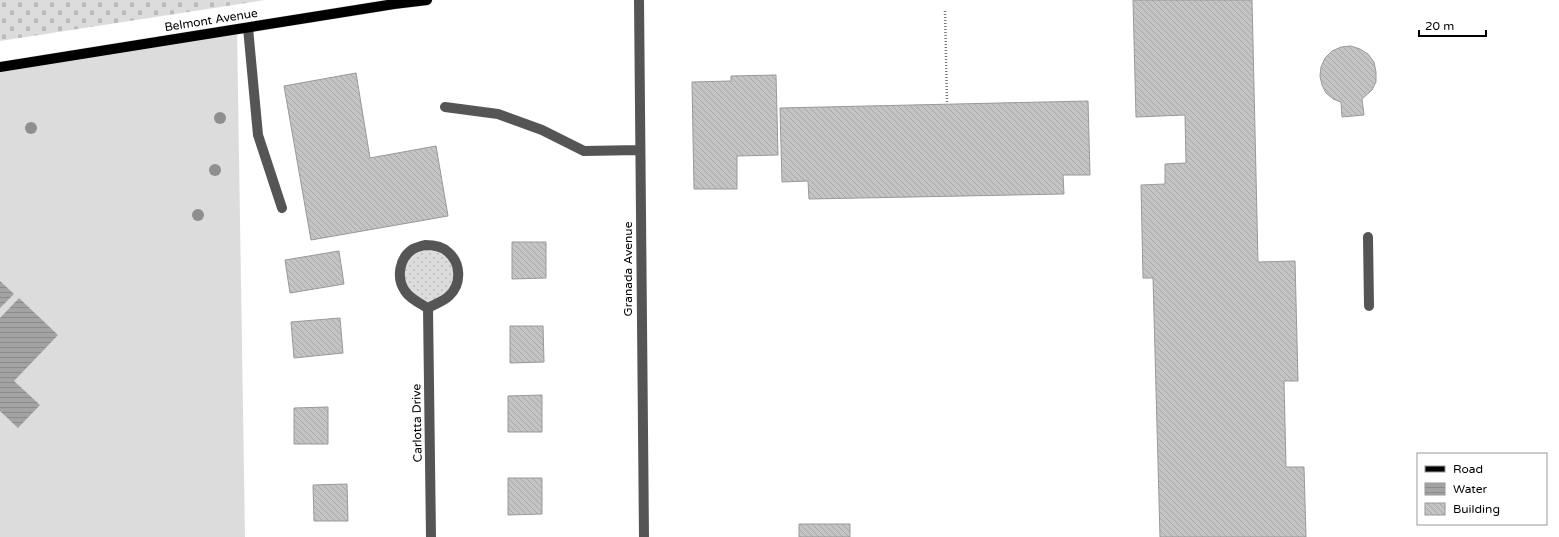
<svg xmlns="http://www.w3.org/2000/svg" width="1559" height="537" font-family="'Varela Round',sans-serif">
  <defs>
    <pattern id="grass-dots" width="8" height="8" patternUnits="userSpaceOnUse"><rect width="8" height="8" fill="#dcdcdc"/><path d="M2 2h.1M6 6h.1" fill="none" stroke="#bbb" stroke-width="1.8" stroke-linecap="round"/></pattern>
    <pattern id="cemetery-stones" width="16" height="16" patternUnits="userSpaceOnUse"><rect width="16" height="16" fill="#dcdcdc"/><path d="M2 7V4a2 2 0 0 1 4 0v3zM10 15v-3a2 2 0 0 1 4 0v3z" fill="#bbb"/></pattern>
    <pattern id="water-rules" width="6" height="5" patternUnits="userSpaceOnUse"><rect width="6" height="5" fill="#a3a3a3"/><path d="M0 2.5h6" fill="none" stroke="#8b8b8b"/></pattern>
    <pattern id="building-back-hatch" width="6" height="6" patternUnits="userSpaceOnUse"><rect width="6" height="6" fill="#c4c4c4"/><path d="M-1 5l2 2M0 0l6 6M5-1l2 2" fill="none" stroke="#a7a7a7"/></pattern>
  </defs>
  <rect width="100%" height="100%" fill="#fff"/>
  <!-- grass -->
  <path fill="url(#grass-dots)" d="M437,245L456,261L457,285L428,308L400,281C406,250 406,250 437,245Z"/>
  <!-- cemetery -->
  <path fill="url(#cemetery-stones)" d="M0,0H265L0,41Z"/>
  <!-- pitch -->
  <path fill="#dcdcdc" d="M237,29L245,537H0V67Z"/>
  <!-- water -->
  <path fill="url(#water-rules)" d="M0,281L14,294L0,308Z
    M19,298L58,335L14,381L40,405L18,428L0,411V318Z"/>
  <!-- building -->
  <path fill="url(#building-back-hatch)" stroke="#999" d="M1133,0H1252L1258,262L1295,261L1298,381H1284L1286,467H1304L1306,537H1160L1153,278H1143L1141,185L1165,184V164L1186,163L1185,115L1136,117Z
    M1351,46L1360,49L1368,54L1374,62L1376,72V82L1372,90L1362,99L1364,115L1342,117L1341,102L1333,99L1326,93L1322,85L1320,76L1321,67L1325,58L1332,51L1341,47Z
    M356,73L370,158L436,146L448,216L311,240L284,86Z
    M776,75L778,155L737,156V189H694L692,82L731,81V76Z
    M1088,101L1090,175H1063L1064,194L809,199L808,181L782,182L780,108Z
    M512,242H546V278L512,279Z
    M339,251L344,284L290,293L285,260Z
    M340,318L343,353L294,358L291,322Z
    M510,326H543L544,362L510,363Z
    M542,395V432H508V396Z
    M328,407V444H294V408Z
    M508,478H542V514L508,515Z
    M347,484L348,521H314L313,485Z
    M799,524H850V537H799Z"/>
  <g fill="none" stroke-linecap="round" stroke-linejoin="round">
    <!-- major casing -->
    <g stroke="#dbdbdb" stroke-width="11">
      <path id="major" d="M0,67L394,4L427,0"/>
    </g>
    <!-- path -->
    <path stroke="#777" stroke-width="2.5" stroke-dasharray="1 2" stroke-linecap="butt" d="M945,11L947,104"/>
    <!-- minor -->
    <path stroke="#555" stroke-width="10" d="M639,0L644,537
      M248,28L258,135L282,208
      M445,107L498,114L542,130L584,151L640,150
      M1368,237L1369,306
      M425,245C433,245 442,246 448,252C461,263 462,284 449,296C444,301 435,304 428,308C421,304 410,299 405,291C396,278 399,258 413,249C417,247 421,246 425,245Z
      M428,308L431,537"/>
    <!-- major -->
    <use href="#major" stroke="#000" stroke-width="10"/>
  </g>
  <!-- trees -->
  <g fill="#8f8f8f">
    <circle cx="220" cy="118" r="6"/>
    <circle cx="31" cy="128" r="6"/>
    <circle cx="215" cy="170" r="6"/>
    <circle cx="198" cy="215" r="6"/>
  </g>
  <g text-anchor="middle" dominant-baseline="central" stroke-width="3.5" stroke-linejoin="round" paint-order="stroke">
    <!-- street labels -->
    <g font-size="12" fill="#000" stroke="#fff">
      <text transform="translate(211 20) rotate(-9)">Belmont Avenue</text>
      <text transform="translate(628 269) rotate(-90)">Granada Avenue</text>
      <text transform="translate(417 423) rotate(-91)">Carlotta Drive</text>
    </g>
  </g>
  <!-- legend -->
  <rect x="1417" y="453" width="130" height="72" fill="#ffffff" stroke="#999999"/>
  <rect x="1425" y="466" width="20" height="6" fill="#000000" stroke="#999999"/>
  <text x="1453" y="473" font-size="12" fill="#000000">Road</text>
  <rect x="1425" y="483" width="20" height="12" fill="url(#water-rules)" stroke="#999999"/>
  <text x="1453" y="493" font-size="12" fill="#000000">Water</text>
  <rect x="1425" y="503" width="20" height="12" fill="url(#building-back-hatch)" stroke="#999999"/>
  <text x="1453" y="513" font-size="12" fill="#000000">Building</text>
  <!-- scale -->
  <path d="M1419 30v6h67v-6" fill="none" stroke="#000000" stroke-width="2"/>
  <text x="1425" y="30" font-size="12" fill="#000000" stroke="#ffffff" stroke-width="3" paint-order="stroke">20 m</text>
</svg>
